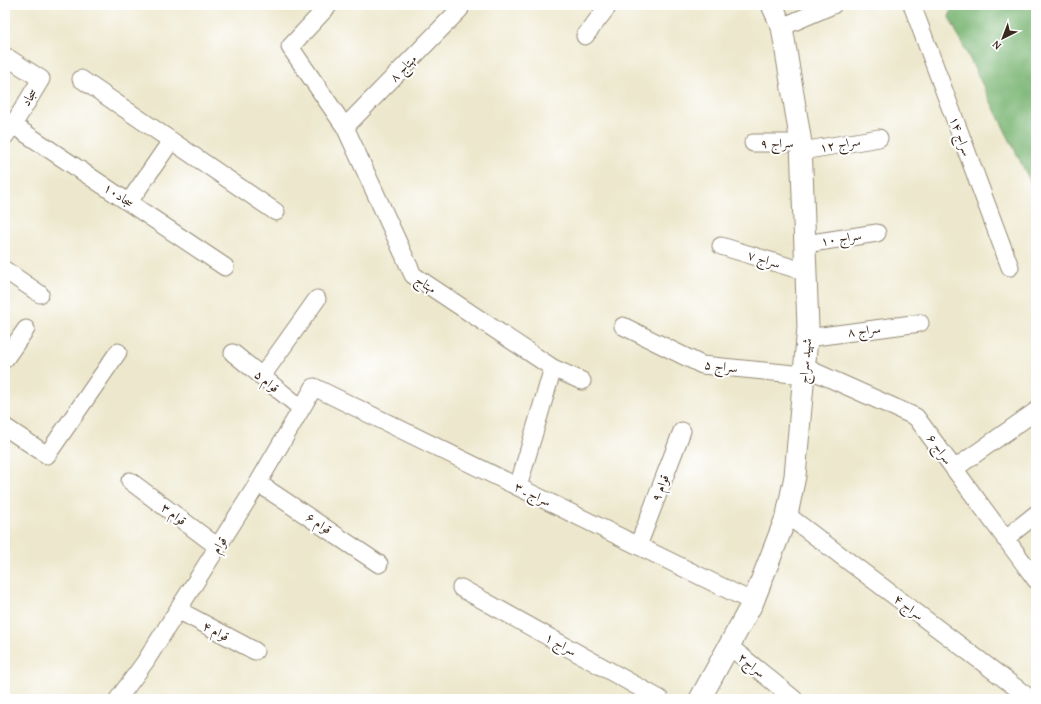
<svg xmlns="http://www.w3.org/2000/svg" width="1041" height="704" font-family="'Gentium Book Plus',Amiri,serif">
  <rect width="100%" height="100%" fill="#fff"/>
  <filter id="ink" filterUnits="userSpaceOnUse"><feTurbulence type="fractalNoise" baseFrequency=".025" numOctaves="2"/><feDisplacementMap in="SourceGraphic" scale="8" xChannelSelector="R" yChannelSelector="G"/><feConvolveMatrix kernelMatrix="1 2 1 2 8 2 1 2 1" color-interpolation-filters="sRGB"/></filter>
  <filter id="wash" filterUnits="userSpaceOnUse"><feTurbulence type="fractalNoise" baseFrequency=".012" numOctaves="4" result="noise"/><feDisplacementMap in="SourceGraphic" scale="16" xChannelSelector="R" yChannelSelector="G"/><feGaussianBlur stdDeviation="0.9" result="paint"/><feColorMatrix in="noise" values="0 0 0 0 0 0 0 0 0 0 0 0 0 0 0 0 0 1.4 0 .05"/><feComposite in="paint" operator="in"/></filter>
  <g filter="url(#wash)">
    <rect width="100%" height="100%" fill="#ede8cd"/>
    <!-- forest -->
    <path fill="#7bb674" stroke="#5b7049" d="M953,5H1036V193L949,17Z"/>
  </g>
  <g filter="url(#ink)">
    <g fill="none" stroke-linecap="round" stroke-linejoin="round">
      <!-- minor casing -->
      <g stroke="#948976" stroke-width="19">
        <path id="minor" d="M329,5L290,47L345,127L413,275L553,368L518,487
          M912,5L1010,267
          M782,27L833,5
          M585,36L609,5
          M5,56L41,79L13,125L5,136
          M81,79L276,212
          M13,125L225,267
          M345,127L460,9
          M753,143H801
          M802,151L879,138
          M129,202L171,141
          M805,244L877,233
          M721,246L806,272
          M5,270L40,294
          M623,326L702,365L804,375
          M807,338L920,323
          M233,353L301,408
          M5,359L26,329
          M804,367L916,417L1036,580
          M553,368L582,381
          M262,376L317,299
          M5,427L47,455L118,352
          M954,469L1036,411
          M130,481L218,547
          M258,483L379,564
          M787,515L1031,699
          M1005,539L1036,514
          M638,546L682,431
          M461,588L660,699
          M178,610L255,651
          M729,646L794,699
          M118,699L145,662L258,483L314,387L753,602"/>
      </g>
      <!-- tertiary casing -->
      <g stroke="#948976" stroke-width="23">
        <path id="tertiary" d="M700,699L753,602L787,515L795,476L808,327L801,143L782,27L772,5"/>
      </g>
      <!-- minor -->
      <use href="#minor" stroke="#fff" stroke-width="17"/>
      <!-- tertiary -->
      <use href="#tertiary" stroke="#fff" stroke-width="21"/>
    </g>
  </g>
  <g text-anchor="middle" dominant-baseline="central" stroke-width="4" stroke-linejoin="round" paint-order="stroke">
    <!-- street labels -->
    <g font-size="13" fill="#3b2a1e" stroke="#fff">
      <text transform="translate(403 68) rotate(-46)">مهتاج ۸</text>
      <text transform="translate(29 97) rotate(-59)">سجاد</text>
      <text transform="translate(961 136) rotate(70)">سراج ۱۴</text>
      <text transform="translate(777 143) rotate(-1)">سراج ۹</text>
      <text transform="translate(840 144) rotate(-10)">سراج ۱۲</text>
      <text transform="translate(119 195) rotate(34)">سجاد۱۰</text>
      <text transform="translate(841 238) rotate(-9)">سراج ۱۰</text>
      <text transform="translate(764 259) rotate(17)">سراج ۷</text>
      <text transform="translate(426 284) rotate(35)">مهتاج</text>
      <text transform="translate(864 330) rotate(-7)">سراج ۸</text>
      <text transform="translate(805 361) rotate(-85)">شهید سراج</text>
      <text transform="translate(721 366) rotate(7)">سراج ۵</text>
      <text transform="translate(267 381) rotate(39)">قوام ۵</text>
      <text transform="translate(940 449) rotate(54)">سراج ۶</text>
      <text transform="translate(660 488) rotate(-69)">قوام ۹</text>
      <text transform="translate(533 494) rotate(26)">سراج ـ ۳</text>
      <text transform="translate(174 514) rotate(37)">قوام ۳</text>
      <text transform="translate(319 523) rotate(34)">قوام ۶</text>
      <text transform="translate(219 545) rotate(-58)">قوام</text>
      <text transform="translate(909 607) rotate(37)">سراج ۴</text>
      <text transform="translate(216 631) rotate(28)">قوام ۴</text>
      <text transform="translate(561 644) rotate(29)">سراج ۱</text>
      <text transform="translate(752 665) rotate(39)">سراج۲</text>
    </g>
  </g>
  <!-- margin -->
  <rect width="1041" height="704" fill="none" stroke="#fff" stroke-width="20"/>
  <!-- north arrow -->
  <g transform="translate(1003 38) rotate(222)" stroke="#ffffff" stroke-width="3" paint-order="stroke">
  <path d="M0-3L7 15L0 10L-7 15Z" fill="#3b2a1e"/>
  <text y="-6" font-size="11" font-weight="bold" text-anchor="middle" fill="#3b2a1e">N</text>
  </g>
</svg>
